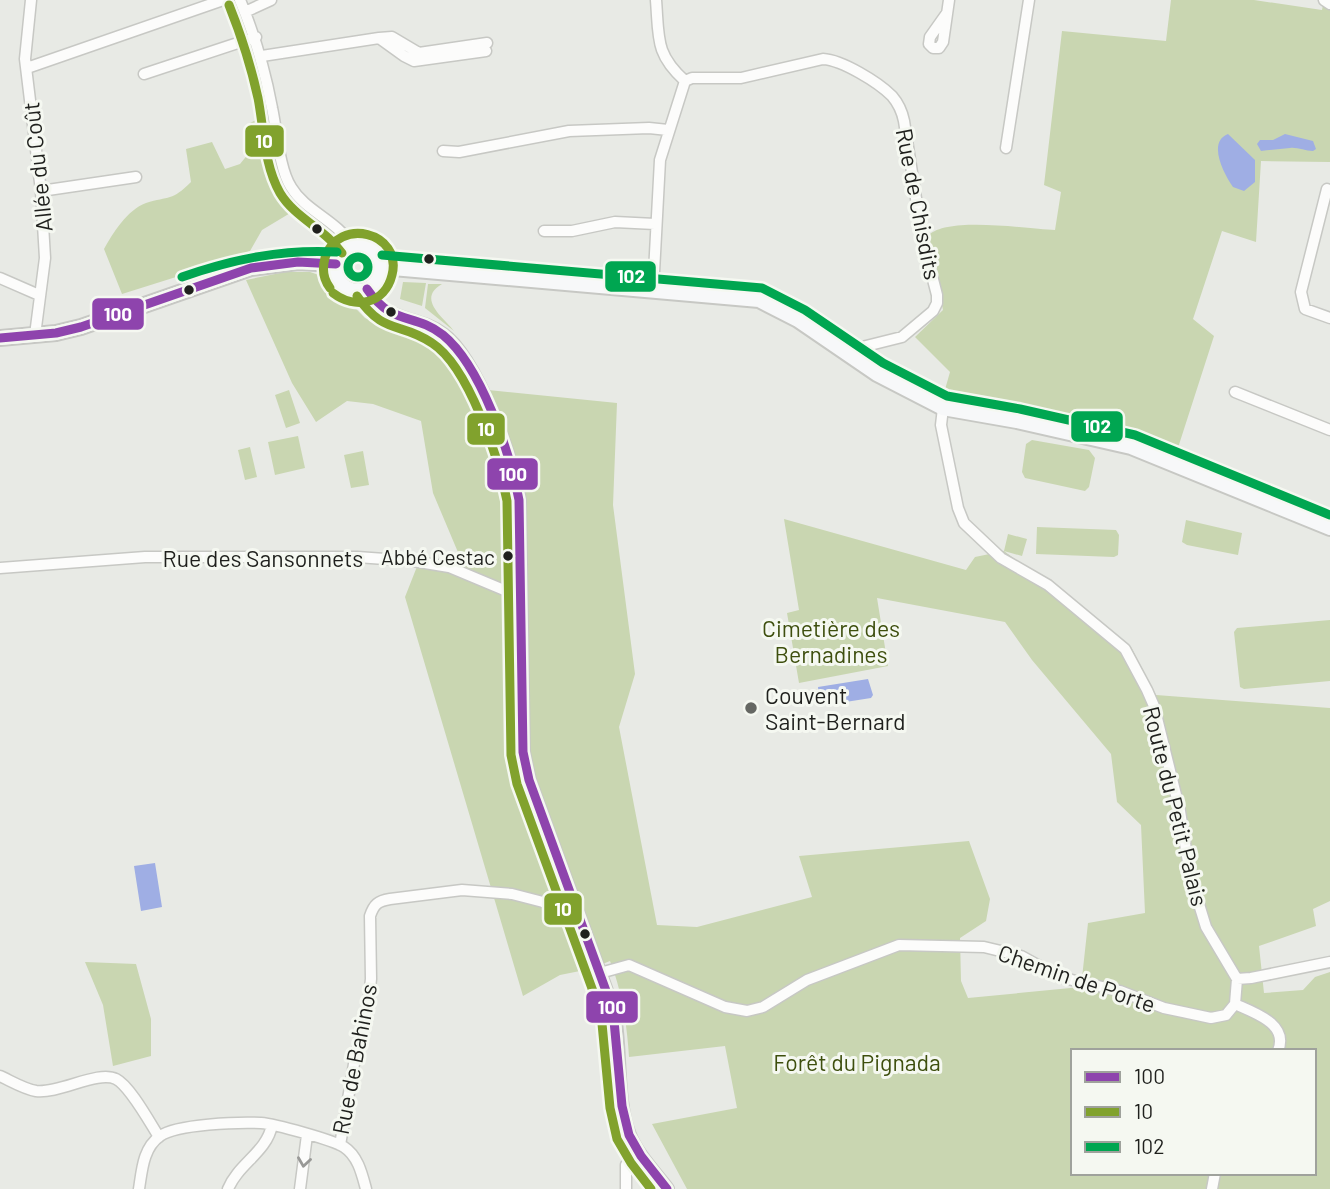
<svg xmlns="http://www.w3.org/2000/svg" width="1330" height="1189" font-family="Barlow,sans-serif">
  <rect width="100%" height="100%" fill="#e8eae5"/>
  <!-- green -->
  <path fill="#c9d6b1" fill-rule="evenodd" d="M1171,0H1254L1322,10L1324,0H1330V162L1261,161L1256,242L1222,231L1193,319L1214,336L1175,457L1135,441L942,400L950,372L915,337L943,310L929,235C948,216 1028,229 1055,230L1061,192L1044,185L1062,31L1166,41Z
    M266,115L280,182L297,209L262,230L250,251L211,266L122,294L104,249C113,233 127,210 146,203C169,196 172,201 191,182L186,149L212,142L225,169L240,164L249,153L248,124Z
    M285,272H310L325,277L365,318L446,353L469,388L617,403L613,505L635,674L619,727L657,925L697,927L812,897L799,856L969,841L990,899L986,921L960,938L961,981L968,998L1081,987L1088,923L1145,913L1141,825L1117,802L1111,754L1032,660L1005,622L877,598L888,666L799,683L787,613L799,610L784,519L966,570L975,557L1004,551L1008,534L1027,539L1022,556L1004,551L1131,647L1156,695L1330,708V901L1313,909L1316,926L1259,946L1264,993L1303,990L1315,977L1330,972V1189H687L652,1124L737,1108L725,1046L629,1057C627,1025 622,991 610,961L590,969L560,975L523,996L405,597L418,564L468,576L433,493L421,421L373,404L347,401L316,422L292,383L246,280ZM1073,1051H1314V1173H1073Z
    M403,282L426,283L422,306L400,299Z
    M428,284H442C416,299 444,318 454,331L425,308Z
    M289,390L300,423L286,428L275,395Z
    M298,436L305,468L275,475L268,442Z
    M1032,440L1089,450L1095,458L1089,487L1085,491L1025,478L1022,472L1026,444Z
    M250,447L257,477L245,480L238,450Z
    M363,451L369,485L351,488L344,455Z
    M1186,520L1242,533L1238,555L1187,545L1182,542Z
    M1037,527L1116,530L1119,535L1118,555L1114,557L1036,554Z
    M1330,620V681L1244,689L1240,687L1234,632L1237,628Z
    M85,962L136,964L151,1019V1056L113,1066L103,1005Z"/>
  <!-- water -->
  <path fill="#9faee4" d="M1228,134L1255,160V182L1244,191L1233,187C1224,174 1207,142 1228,134Z
    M1285,134L1313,141L1316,149L1313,151C1305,151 1297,147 1290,148C1280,149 1271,150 1261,151L1257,144L1260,140H1273Z
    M868,679L873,695L871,698L820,706L818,687Z
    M155,863L162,907L141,911L134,866Z"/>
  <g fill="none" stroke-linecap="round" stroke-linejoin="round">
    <!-- minor casing -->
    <g stroke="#c7c8c4" stroke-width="13">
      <path id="minor" d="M31,0L25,59L41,191L45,258L35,335
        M240,0C255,36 265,70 272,108C277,131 279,168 291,187C306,212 337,220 352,246
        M1324,0L1330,4
        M245,12L271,0
        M947,13L930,37L929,44L933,48H939L943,42L949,0
        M379,38L392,37L419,53L487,43
        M262,56L379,38L404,56L414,61L486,51
        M27,68L223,0
        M144,74L256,37
        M685,81L692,78H741L823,59C842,60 878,82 892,96C898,103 902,111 904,121L922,237L937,295V303L933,311L902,337L866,346L850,356
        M1006,148L1029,0
        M443,151L459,152L569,131L649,128L668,130
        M1327,189L1301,292L1305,309L1330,318
        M41,191L136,177
        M544,231H572L615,222L655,224
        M0,278L39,295
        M653,291L660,160L685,81C655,54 659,38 656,0
        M1235,392L1330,430
        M943,408L941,425L958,508L964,523L1001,558L1048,585L1125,649L1147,690L1154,706L1180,811L1190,875L1206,927L1237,979L1251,978L1330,962
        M0,568L145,557H357L413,561L449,567L504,590L521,593
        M600,973L629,965L725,1007L747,1011L763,1007L807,980L899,945L984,947L1021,956L1059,977L1120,991L1164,1008L1211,1018L1226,1015L1235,1004
        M1237,979L1235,1004C1255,1013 1289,1024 1278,1051
        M0,1076C11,1081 24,1089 36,1091C59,1094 98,1070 116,1079C130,1086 150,1123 159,1137
        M340,1145L354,1064L368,1006L371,979L370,916C374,904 378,901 390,899L462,890L512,894L543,902L573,918L581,919
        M139,1189C142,1170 143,1148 160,1136C177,1124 239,1122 261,1123C275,1124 333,1140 344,1147C358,1156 362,1174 366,1189
        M228,1189C238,1164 267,1152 272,1125
        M300,1189L307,1135
        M626,1189V1165L636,1149
        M1212,1189L1215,1173"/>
    </g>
    <!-- tertiary casing -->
    <g stroke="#c7c8c4" stroke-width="16">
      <path id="tertiary" d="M367,289C388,327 413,313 443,335C475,358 514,461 519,500L523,752L529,780L613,1010C621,1048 615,1101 629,1135C637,1155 654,1172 667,1189"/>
    </g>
    <!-- secondary casing -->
    <g stroke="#c7c8c4" stroke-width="18">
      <path id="secondary" d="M335 268a23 23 0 1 1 46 0a23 23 0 1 1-46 0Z
        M381,267L759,300L798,320L877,374L943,408L1017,421L1131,447L1330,528
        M0,338L56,333L81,327L251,268L298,262L336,264"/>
    </g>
    <!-- minor -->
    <use href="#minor" stroke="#fcfcfb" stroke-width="10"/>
    <!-- tertiary -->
    <use href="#tertiary" stroke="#fcfcfb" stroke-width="12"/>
    <!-- secondary -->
    <use href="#secondary" stroke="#f7f8f9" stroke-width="14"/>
    <!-- bus-1 casing -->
    <g stroke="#f5f8f1" stroke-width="14">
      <path id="bus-1" d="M367,289C393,327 414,312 443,335C481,366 510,453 519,500L523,752L529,780L613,1010L622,1106L629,1135L641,1156L667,1189
        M0,338L56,333L81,327L251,268L298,262L336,264"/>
    </g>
    <!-- bus-2 casing -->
    <g stroke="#f5f8f1" stroke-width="14">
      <path id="bus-2" d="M229,5C241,35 251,66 258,98C264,129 264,165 280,193C295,218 325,229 342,253
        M330,288C323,279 322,269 325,258C338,216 403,232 392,275C385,304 355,310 333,293
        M357,296C384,336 400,321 432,343C469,367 499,459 507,501L511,755L517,784L601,1013L610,1108L617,1139L631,1163L651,1189"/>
    </g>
    <!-- bus-3 casing -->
    <g stroke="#f5f8f1" stroke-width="14">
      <path id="bus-3" d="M382,255L762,288L805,310L883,363L947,396L1020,409L1135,435L1330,515
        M348 267a10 10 0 1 1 20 0a10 10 0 1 1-20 0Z
        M182,277C234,259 282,249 337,252"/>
    </g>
    <!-- bus-1 -->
    <use href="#bus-1" stroke="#8e44ad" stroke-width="9"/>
    <!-- bus-2 -->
    <use href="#bus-2" stroke="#81a22d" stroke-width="9"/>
    <!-- bus-3 -->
    <use href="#bus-3" stroke="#00a651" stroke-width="9"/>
  </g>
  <!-- one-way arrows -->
  <defs><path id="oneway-chevron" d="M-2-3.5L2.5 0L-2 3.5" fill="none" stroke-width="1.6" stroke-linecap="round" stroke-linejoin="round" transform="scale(1.75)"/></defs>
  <use stroke="#999997" href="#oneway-chevron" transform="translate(304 1162) rotate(98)"/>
  <!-- markers -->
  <g fill="#1f201d" stroke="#f5f8f1" stroke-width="2.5">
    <circle cx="317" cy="229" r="6"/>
    <circle cx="429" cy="259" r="6"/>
    <circle cx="189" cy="290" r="6"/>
    <circle cx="391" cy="312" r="6"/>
    <circle cx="508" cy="556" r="6"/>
    <circle cx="585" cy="934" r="6"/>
  </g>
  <circle fill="#656763" stroke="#f5f8f1" stroke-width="2.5" cx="751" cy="708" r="7"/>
  <g text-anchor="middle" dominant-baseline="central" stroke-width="6" stroke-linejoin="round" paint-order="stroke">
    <!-- bus labels -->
    <g font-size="21" fill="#1f201d" stroke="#f5f8f1" text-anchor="end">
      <text x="495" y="556">Abbé Cestac</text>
    </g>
    <!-- street labels -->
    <g font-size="23" fill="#1f201d" stroke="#f5f8f1">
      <text transform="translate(37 167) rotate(-96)">Allée du Coût</text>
      <text transform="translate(919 204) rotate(79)">Rue de Chisdits</text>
      <text x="263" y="558">Rue des Sansonnets</text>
      <text transform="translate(1176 806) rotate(76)">Route du Petit Palais</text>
      <text transform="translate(1077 978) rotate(19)">Chemin de Porte</text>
      <text transform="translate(354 1059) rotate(-79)">Rue de Bahinos</text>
    </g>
    <!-- park labels -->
    <g font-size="23" fill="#3e4f0e" stroke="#f5f8f1">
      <text x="831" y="628">Cimetière des<tspan x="831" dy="26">Bernadines</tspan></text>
      <text x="857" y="1062">Forêt du Pignada</text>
    </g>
    <!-- poi labels -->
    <g font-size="23" fill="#1f201d" stroke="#f5f8f1" text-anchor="start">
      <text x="765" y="695">Couvent<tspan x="765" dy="26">Saint-Bernard</tspan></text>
    </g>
  </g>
  <g stroke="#f5f8f1" stroke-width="2.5">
    <rect x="244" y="124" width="41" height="34" rx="7" fill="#81a22d"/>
    <rect x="604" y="260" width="53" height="33" rx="7" fill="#00a651"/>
    <rect x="91" y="297" width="54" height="34" rx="7" fill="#8e44ad"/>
    <rect x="1070" y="410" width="54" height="33" rx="7" fill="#00a651"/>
    <rect x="466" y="412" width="40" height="34" rx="7" fill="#81a22d"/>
    <rect x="486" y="457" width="53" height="34" rx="7" fill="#8e44ad"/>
    <rect x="543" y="892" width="40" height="34" rx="7" fill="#81a22d"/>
    <rect x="585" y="990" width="54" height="34" rx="7" fill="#8e44ad"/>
  </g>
  <g font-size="19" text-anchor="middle" font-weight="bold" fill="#fff">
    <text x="264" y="148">10</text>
    <text x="631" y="283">102</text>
    <text x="118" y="321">100</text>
    <text x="1097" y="433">102</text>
    <text x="486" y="436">10</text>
    <text x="513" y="481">100</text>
    <text x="563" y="916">10</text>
    <text x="612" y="1014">100</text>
  </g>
  <!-- legend -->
  <rect x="1071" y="1049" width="245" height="126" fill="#f5f8f1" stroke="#9fa29c" stroke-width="2"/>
  <rect x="1085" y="1072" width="35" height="10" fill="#8e44ad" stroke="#9fa29c" stroke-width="2"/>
  <text x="1134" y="1084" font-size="21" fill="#1f201d">100</text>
  <rect x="1085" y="1107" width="35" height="10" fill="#81a22d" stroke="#9fa29c" stroke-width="2"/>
  <text x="1134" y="1119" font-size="21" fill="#1f201d">10</text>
  <rect x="1085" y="1142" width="35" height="10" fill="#00a651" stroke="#9fa29c" stroke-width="2"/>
  <text x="1134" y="1154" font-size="21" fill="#1f201d">102</text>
</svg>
